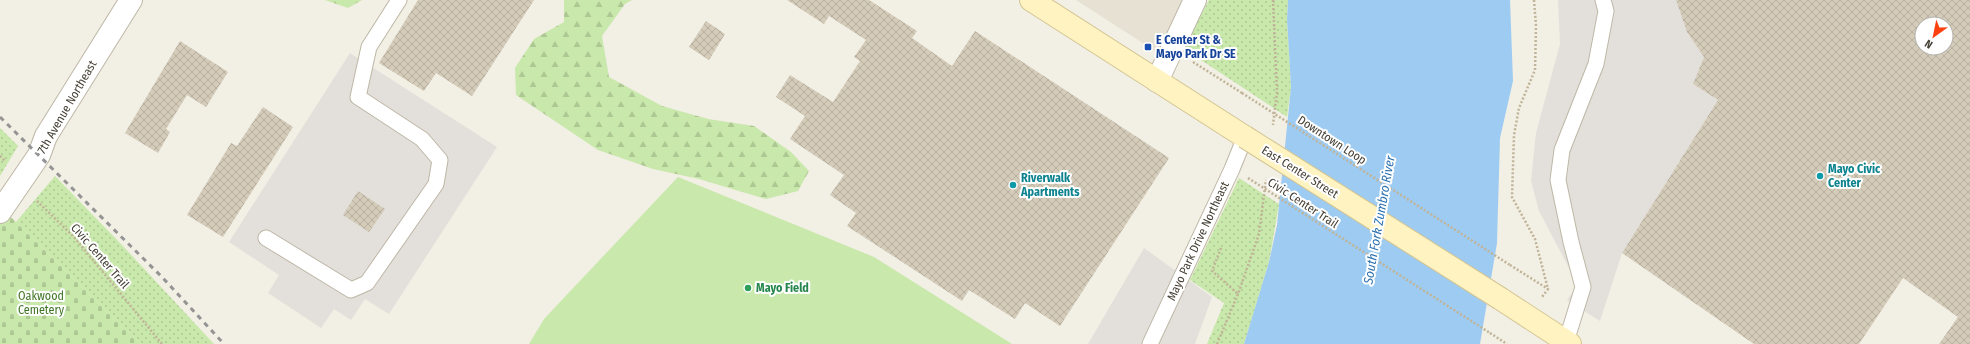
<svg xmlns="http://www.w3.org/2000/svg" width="1970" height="344" font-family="'Fira Sans Condensed',sans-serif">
  <defs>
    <pattern id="forest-firs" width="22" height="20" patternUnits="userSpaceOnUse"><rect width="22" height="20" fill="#c9e8ab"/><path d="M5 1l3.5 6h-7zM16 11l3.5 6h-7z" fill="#aec894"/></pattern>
    <pattern id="cemetery-stones" width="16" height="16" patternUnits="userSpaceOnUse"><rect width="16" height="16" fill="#c9e8ab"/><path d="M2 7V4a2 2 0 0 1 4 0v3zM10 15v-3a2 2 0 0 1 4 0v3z" fill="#aec894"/></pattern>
    <pattern id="park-dots" width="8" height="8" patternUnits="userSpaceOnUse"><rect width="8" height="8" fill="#c9e8ab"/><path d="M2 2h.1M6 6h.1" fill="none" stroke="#aec894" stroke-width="1.8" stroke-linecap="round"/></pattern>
    <pattern id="building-cross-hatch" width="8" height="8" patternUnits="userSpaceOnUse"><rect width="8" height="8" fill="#d4cbb9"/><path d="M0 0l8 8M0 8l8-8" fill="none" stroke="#b7afa0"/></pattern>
  </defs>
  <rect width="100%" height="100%" fill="#f2efe4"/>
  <!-- residential -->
  <path fill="#e6e1d2" d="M1076,0H1188L1160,54Z"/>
  <!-- green -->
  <path fill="#c9e8ab" d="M678,177L874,257L1012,344H529L544,319Z"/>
  <!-- forest -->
  <path fill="url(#forest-firs)" d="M325,0H362L348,8Z
    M564,0H632L625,4L602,36L609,77L662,106L708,119L754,126L791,152L809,171L798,191L766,199L699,179L653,169L598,150L516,95L515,68L534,39L564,22Z"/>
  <!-- cemetery -->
  <path fill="url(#cemetery-stones)" d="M0,207L16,222L141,344H0Z"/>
  <!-- park -->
  <path fill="url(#park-dots)" d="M1209,0H1288L1287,19L1291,87L1287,117L1183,48Z
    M0,128L18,146L0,176Z
    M55,176L122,245L214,344H141L16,222Z
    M1239,178L1279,204L1269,262L1244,344H1207L1224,303L1190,280Z"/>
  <!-- parking -->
  <path fill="#e3e0dc" d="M1558,0H1676L1687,32L1704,57L1693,84L1718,100L1622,253L1600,321L1567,300L1578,285L1539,211L1531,181L1536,133L1560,44Z
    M350,53L497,147L389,314L365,299L351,320L334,309L321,328L268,293L279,275L229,242Z
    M1144,248L1212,297L1195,344H1088Z"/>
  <!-- water -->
  <path fill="#9ecbf1" d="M1288,0H1510L1513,81L1500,138L1497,243L1480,344H1244L1269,262L1277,225L1291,87L1287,19Z"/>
  <!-- building -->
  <path fill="url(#building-cross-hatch)" fill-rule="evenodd" d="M418,0H534L472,96L436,73L424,91L379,63Z
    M787,0H869L917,31L912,38L952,66L975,31L1169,158L1060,326L1025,303L1015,319L969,290L962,301L847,226L856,213L830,195L844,175L790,139L805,116L776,97L790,75L833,102L860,61L854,57L866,40L829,16L824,24Z
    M1676,0H1970V344H1939L1958,317L1903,278L1859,344H1754L1622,253L1718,100L1693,84L1704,57L1687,32ZM1922,24H1946V48H1922Z
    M706,21L725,34L709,60L689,47Z
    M180,41L228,72L206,107L187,95L166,129L170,132L158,153L125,133Z
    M263,107L293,127L223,237L187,215L231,143L237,146Z
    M358,191L385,209L369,232L343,215Z"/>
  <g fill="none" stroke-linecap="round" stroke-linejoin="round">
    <!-- lane casing -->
    <g stroke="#beb7a6" stroke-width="17">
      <path id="lane" d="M266,238L351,290L367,283L436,184L440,160L422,139L358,97L369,47L399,0
        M1566,342L1583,287L1571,242L1558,180L1562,150L1596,64L1606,11L1603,0
        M1150,344L1232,169L1245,137"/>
    </g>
    <!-- street casing -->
    <g stroke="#beb7a6" stroke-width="24">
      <path id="street" d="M1157,81L1195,0
        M0,212L39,155L46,136L131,0"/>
    </g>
    <!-- secondary casing -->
    <g stroke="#d3c593" stroke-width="24">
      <path id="secondary" d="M1031,0L1245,137
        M1501,299L1570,344"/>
    </g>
    <!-- path -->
    <path stroke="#c0b397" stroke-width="2.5" stroke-dasharray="2 2" stroke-linecap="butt" d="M1273,0L1277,92L1273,125
      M1534,0L1536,26L1535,70L1519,108L1514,135L1512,197L1535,239L1548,289L1542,297
      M1193,62L1242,93
      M0,156L5,161
      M37,201L74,237L162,344
      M1221,248L1212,271L1238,294
      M1510,265L1548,289
      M1490,333L1507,344
      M1217,344L1238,294L1259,234L1266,180"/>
    <!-- lane -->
    <use href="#lane" stroke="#fff" stroke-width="15"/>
    <!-- street -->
    <use href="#street" stroke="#fff" stroke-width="22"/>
    <!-- secondary -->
    <use href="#secondary" stroke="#fff3c1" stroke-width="22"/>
    <!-- rail -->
    <path stroke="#949494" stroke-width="3" stroke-dasharray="5 5" stroke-linecap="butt" d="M0,117L162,277L224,344"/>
    <!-- secondary-bridge casing -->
    <g stroke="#d3c593" stroke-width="24" stroke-linecap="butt">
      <path id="secondary-bridge" d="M1245,137L1501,299"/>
    </g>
    <!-- path-bridge -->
    <path stroke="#c0b397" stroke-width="2.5" stroke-dasharray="2 2" stroke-linecap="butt" d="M1242,93L1510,265
      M1248,178L1490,333"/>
    <!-- secondary-bridge -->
    <use href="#secondary-bridge" stroke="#fff3c1" stroke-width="22"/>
  </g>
  <!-- markers -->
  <rect fill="#1a4fb4" stroke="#fff" stroke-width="1.5" x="1144" y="43" width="8" height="8" rx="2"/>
  <g fill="#0f9aa8" stroke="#fff" stroke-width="1.5">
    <circle cx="1820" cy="176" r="4"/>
    <circle cx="1013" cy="185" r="4"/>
  </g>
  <circle fill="#2e9e5b" stroke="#fff" stroke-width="1.5" cx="748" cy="288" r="4"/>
  <g text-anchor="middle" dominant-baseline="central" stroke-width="4" stroke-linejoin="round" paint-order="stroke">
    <!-- transit labels -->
    <g font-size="12" font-weight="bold" fill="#164399" stroke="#fff" text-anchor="start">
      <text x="1156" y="40">E Center St &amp;<tspan x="1156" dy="14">Mayo Park Dr SE</tspan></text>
    </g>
    <!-- street labels -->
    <g font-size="12" fill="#443f34" stroke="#fff">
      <text transform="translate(67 107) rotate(-60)">7th Avenue Northeast</text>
      <text transform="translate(1332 140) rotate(33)">Downtown Loop</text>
      <text transform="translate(1300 172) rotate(32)">East Center Street</text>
      <text transform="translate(1303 203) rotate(33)">Civic Center Trail</text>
      <text transform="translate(1198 241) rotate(-65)">Mayo Park Drive Northeast</text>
      <text transform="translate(100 256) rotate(49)">Civic Center Trail</text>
    </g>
    <!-- culture labels -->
    <g font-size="12" font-weight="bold" fill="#0d838f" stroke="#fff" text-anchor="start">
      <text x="1828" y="169">Mayo Civic<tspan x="1828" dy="14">Center</tspan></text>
      <text x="1021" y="178">Riverwalk<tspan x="1021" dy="14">Apartments</tspan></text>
    </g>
    <!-- leisure labels -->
    <g font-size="12" font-weight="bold" fill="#27864d" stroke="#fff" text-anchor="start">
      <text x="756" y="288">Mayo Field</text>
    </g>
    <!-- park labels -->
    <g font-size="12" fill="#417627" stroke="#fff">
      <text x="41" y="296">Oakwood<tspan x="41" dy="14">Cemetery</tspan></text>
    </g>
    <!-- water labels -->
    <g font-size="13" font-style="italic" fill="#2c72b1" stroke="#fff">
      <text transform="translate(1379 220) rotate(-80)">South Fork Zumbro River</text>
    </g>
  </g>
  <!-- north arrow -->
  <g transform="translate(1934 36) rotate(213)"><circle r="19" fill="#ffffff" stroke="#b4b2ae"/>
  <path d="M0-3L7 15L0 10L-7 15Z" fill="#fd4010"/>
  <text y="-6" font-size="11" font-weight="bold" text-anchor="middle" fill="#443f34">N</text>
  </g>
</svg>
